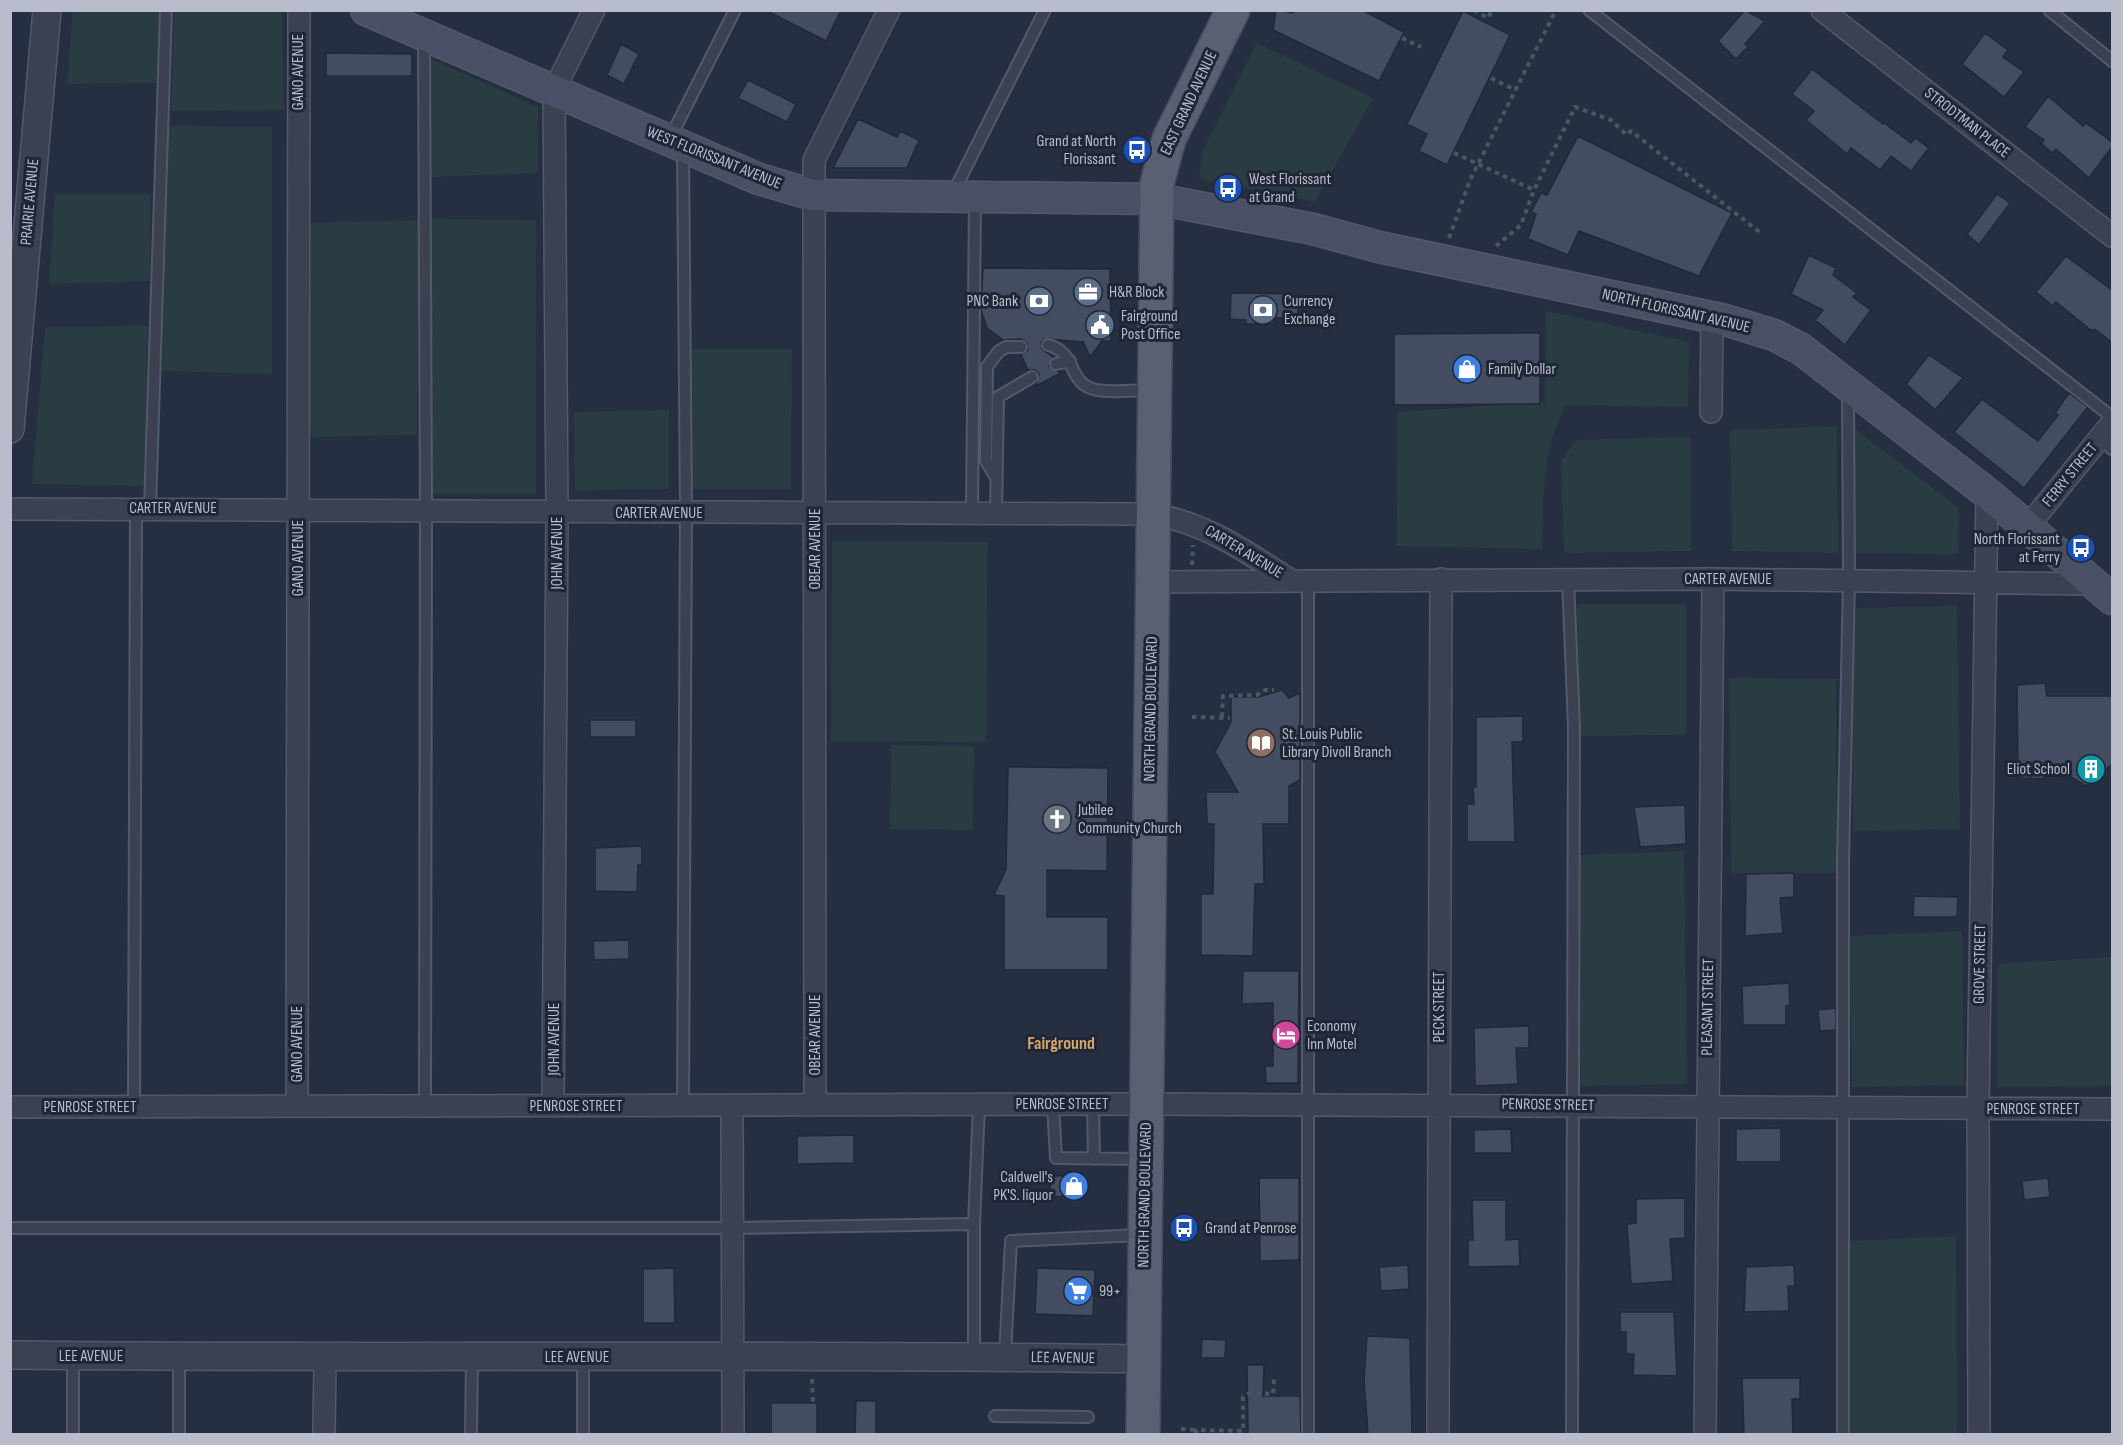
<svg xmlns="http://www.w3.org/2000/svg" width="2123" height="1445" font-family="'Sofia Sans Condensed',sans-serif">
  <rect width="100%" height="100%" fill="#262e41"/>
  <!-- green -->
  <path fill="#293c42" d="M73,11H159L156,83L67,84Z
    M174,11H282L284,110L171,111Z
    M1257,43L1373,98L1315,202L1199,179L1202,152Z
    M431,59L538,107V173L431,177Z
    M169,126L272,127V374L162,371Z
    M55,194H150V281L49,284Z
    M432,219L536,220V494H432Z
    M419,220L417,435L310,437L311,223Z
    M1546,311L1689,342L1688,407L1567,405C1541,449 1544,499 1542,549L1396,546L1398,412L1545,402Z
    M148,326L144,486L32,484L45,327Z
    M689,349H792L791,489H688Z
    M669,410V489L575,490L574,412Z
    M1837,426L1838,553L1732,551L1730,430Z
    M1851,426L1959,508L1958,554L1853,553Z
    M1690,437L1691,551L1564,553L1561,461L1576,440Z
    M832,541L988,542L986,742L831,741Z
    M1577,604H1686V735L1580,736Z
    M1957,606L1960,829L1853,831L1852,608Z
    M1729,678L1836,679L1837,873H1731Z
    M891,745L974,746L973,830L890,829Z
    M1684,851L1687,1084L1579,1086L1580,855Z
    M1962,931L1964,1085L1852,1087L1849,936Z
    M2112,957V1086L1998,1087V964Z
    M1956,1236L1957,1434H1849V1241Z"/>
  <!-- building -->
  <path fill="#434c60" stroke="#212838" stroke-width="1.5" d="M765,10H841L826,41Z
    M1276,10L1293,13L1294,10H1362L1404,32L1379,81L1273,30Z
    M1745,10L1765,21L1745,44L1748,47L1736,59L1718,41Z
    M1463,11L1510,35L1447,165L1419,151L1427,134L1407,124Z
    M1985,33L2008,50L2003,57L2024,72L2004,97L1962,64Z
    M621,44L639,54L624,84L607,75Z
    M326,53L412,54V76H326Z
    M1812,69L1883,124L1884,123L1911,143L1915,138L1929,148L1911,171L1891,156L1880,170L1851,148L1847,154L1806,120L1814,111L1792,94Z
    M748,80L796,104L787,122L738,98Z
    M2048,96L2083,126L2086,123L2112,142V147L2089,178L2056,149L2053,153L2041,144L2044,140L2025,127Z
    M858,119L897,137L900,131L919,140L907,168H833Z
    M1578,136L1732,213L1699,276L1579,231L1568,255L1528,239L1536,214L1531,212L1541,193L1547,195Z
    M1997,194L2010,203L1979,245L1967,234Z
    M1809,255L1836,268L1833,275L1857,293L1853,297L1871,310L1845,345L1815,320L1823,310L1791,294Z
    M2066,256L2112,290V342L2094,329L2092,331L2056,302L2053,306L2036,292Z
    M983,268L1110,269L1111,341H1102L1090,357L1083,342L1044,339L1041,343L1042,349L1053,357L1049,366L1061,373L1036,386L1039,374L1035,370H1028L1021,355L1028,350L1027,343L1021,339L1003,340L987,328L981,310Z
    M1231,293L1298,294V318H1274V324H1246V320L1230,319Z
    M1540,333V404L1394,405V334Z
    M1929,355L1963,378L1935,410L1906,384Z
    M2069,393L2088,407L2024,488L1954,432L1982,399L2038,441L2058,415L2055,413Z
    M2045,683L2047,696H2112V764L2086,786L2045,762L2044,779L2018,778L2017,685Z
    M1282,690L1289,698L1300,693V780L1289,786V824H1263L1264,884H1255L1253,956L1201,955V894H1213L1214,824H1207L1206,792H1238L1215,752L1231,722V697H1259Z
    M1523,716V742H1512L1515,842H1467V804H1474L1473,787H1476V717Z
    M590,720H636V737H590Z
    M1008,767L1108,768L1107,871L1047,870V917H1108V970H1004V896L994,895L1006,869Z
    M1685,805L1686,844L1640,847L1634,807Z
    M642,846V865H638L637,892L595,891V848Z
    M1794,873V897L1780,898L1783,933L1745,936L1746,874Z
    M1914,896L1958,897L1957,917H1913Z
    M629,940V959L594,960L593,941Z
    M1243,971H1299L1298,1083H1266L1265,1066H1273V1003L1242,1004Z
    M1789,983L1790,1005L1786,1006V1025H1743L1742,986Z
    M1836,1008V1030L1820,1031L1818,1010Z
    M1529,1026V1048H1516L1518,1084L1475,1086L1474,1028Z
    M1781,1128V1162H1736V1129Z
    M1511,1129L1512,1153H1474V1130Z
    M854,1135V1163L797,1164V1136Z
    M1050,1176H1080L1086,1181V1195L1051,1197Z
    M1259,1178H1299V1260L1260,1261Z
    M2048,1178L2050,1197L2024,1200L2022,1181Z
    M1685,1198V1238L1670,1239L1673,1281L1631,1284L1627,1224L1636,1223V1199Z
    M1472,1200H1506V1240L1519,1239L1520,1266L1468,1267V1240H1473Z
    M1408,1265L1409,1289L1381,1291L1379,1267Z
    M1794,1265L1795,1286H1788L1789,1311L1744,1312L1746,1267Z
    M674,1268L675,1323H643V1269Z
    M1037,1268L1095,1270L1093,1316L1035,1314Z
    M1620,1312H1674L1677,1376L1633,1375L1634,1354H1626V1332H1620Z
    M1367,1336L1410,1338L1412,1434H1368L1364,1380Z
    M1202,1339L1226,1340L1225,1358H1201Z
    M1247,1365H1264L1263,1396H1300L1301,1434H1248Z
    M1742,1378H1800V1399H1792L1793,1434H1744Z
    M856,1401H876V1434H855Z
    M771,1403H817V1434H771Z"/>
  <g fill="none" stroke-linecap="round" stroke-linejoin="round">
    <!-- service casing -->
    <g stroke="#535968" stroke-width="14">
      <path id="service" d="M1589,10L2112,417
        M2049,10L2112,61
        M424,38L426,511L425,1106
        M669,140L735,10
        M953,193L1045,10
        M1048,345C1076,352 1068,379 1090,388C1103,394 1137,390 1152,390
        M1056,364L1070,361
        M2100,439L2112,449
        M996,478L986,461L987,367L998,352L1006,347H1021
        M150,508L166,10
        M972,513L975,199
        M996,513L998,397L1032,377
        M1568,579L1574,727L1572,1434
        M1308,580V1434
        M1093,1104L1094,1159
        M1053,1105L1056,1158L1143,1159
        M683,1106L686,513L683,149
        M134,1107L136,508
        M10,1228H732L974,1224
        M179,1356V1434
        M974,1356V1224L979,1105
        M1005,1356L1011,1241L1141,1235
        M583,1357V1434
        M995,1416L1088,1417
        M73,1434V1357
        M471,1434L472,1358
        M1843,1434V861L1849,580L1848,391"/>
    </g>
    <!-- minor casing -->
    <g stroke="#535968" stroke-width="24">
      <path id="minor" d="M1822,10L2112,236
        M1711,412L1712,318
        M10,509L1153,514C1205,523 1246,551 1290,580
        M2028,526L2112,423
        M1152,582L1713,579L2095,584
        M553,1105L557,513L554,90L594,10
        M732,1105L733,1434
        M815,1105L814,160L889,10
        M297,1106L299,10
        M10,1107L1146,1104L2112,1109
        M324,1434L325,1358
        M1438,1434L1441,579
        M1705,1434L1713,579
        M1979,1434L1978,1108L1987,493"/>
    </g>
    <!-- tertiary casing -->
    <g stroke="#535968" stroke-width="30">
      <path id="tertiary" d="M10,429L47,10
        M10,1355C388,1359 765,1353 1143,1359"/>
    </g>
    <!-- secondary casing -->
    <g stroke="#535968" stroke-width="33">
      <path id="secondary" d="M366,10L759,179L813,195L1157,199L1313,229L1379,247L1725,320L1774,335L1801,349L1987,493L2112,599"/>
    </g>
    <!-- primary casing -->
    <g stroke="#444a5a" stroke-width="36">
      <path id="primary" d="M1143,1434L1157,184L1169,139L1233,10"/>
    </g>
    <!-- path -->
    <path stroke="#47595f" stroke-width="4" stroke-dasharray="4.5 4.5" stroke-linecap="butt" d="M1474,10L1488,18L1492,10
      M1402,38L1421,47
      M1491,78L1515,90
      M1454,153L1534,190
      M1449,238L1470,180L1556,10
      M1496,246L1521,225L1534,190L1575,107L1611,120L1627,135L1631,131L1762,234
      M1192,565L1193,545
      M1192,717L1230,718
      M1222,717L1223,696L1257,695L1263,690H1274
      M812,1379L813,1402
      M1181,1429L1196,1430
      M1196,1434V1430L1243,1431V1397L1250,1393L1273,1394L1274,1378"/>
    <!-- service -->
    <use href="#service" stroke="#3b4151" stroke-width="10"/>
    <!-- minor -->
    <use href="#minor" stroke="#3b4151" stroke-width="21"/>
    <!-- tertiary -->
    <use href="#tertiary" stroke="#3b4151" stroke-width="27"/>
    <!-- secondary -->
    <use href="#secondary" stroke="#494f64" stroke-width="30"/>
    <!-- primary -->
    <use href="#primary" stroke="#596071" stroke-width="33"/>
  </g>
  <!-- icons -->
  <defs>
    <g id="bus-disc" transform="scale(1.5)"><circle r="9.5" fill="#1a4fb4" stroke="#1f2636"/><path d="M-5-6H5V4H4V6H2V4H-2V6H-4V4H-5ZM-3.5-4V0h7V-4ZM-3.5 1.2v1.5H-2V1.2ZM2 1.2v1.5H3.5V1.2Z" fill="#fff"/></g>
    <g id="office-disc" transform="scale(1.5)"><circle r="9.5" fill="#5c6f8a" stroke="#1f2636"/><path d="M-6-3h4V-5.5h4V-3h4V5H-6ZM-1-4.5V-3h2v-1.5ZM-6 0V1H6V0Z" fill="#fff"/></g>
    <g id="bank-disc" transform="scale(1.5)"><circle r="9.5" fill="#5c6f8a" stroke="#1f2636"/><path d="M-6-4H6V4H-6ZM0-2.3a2.3 2.3 0 1 0 0 4.6a2.3 2.3 0 1 0 0-4.6Z" fill="#fff"/></g>
    <g id="civic-disc" transform="scale(1.5)"><circle r="9.5" fill="#5c6f8a" stroke="#1f2636"/><path d="M-.6-6.5H3V-4.5H.6V-3L4-1V1h2V6H-6V1h2V-1L-.6-3ZM-1.2 2.5V6h2.4V2.5Z" fill="#fff"/></g>
    <g id="shop-disc" transform="scale(1.5)"><circle r="9.5" fill="#3f7fe0" stroke="#1f2636"/><path d="M-5-2.5h2.3a2.7 3.5 0 0 1 5.4 0H5L5.5 6h-11ZM-1.5-2.5h3a1.5 2.3 0 0 0-3 0Z" fill="#fff"/></g>
    <g id="library-disc" transform="scale(1.5)"><circle r="9.5" fill="#8d6e63" stroke="#1f2636"/><path d="M-6-4Q-3-5.5-.7-3.5V5Q-3 3-6 4ZM6-4Q3-5.5 .7-3.5V5Q3 3 6 4Z" fill="#fff"/></g>
    <g id="building-disc" transform="scale(1.5)"><circle r="9.5" fill="#0f9aa8" stroke="#1f2636"/><path d="M-4-6H4V6H1V3H-1V6H-4ZM-2.5-4.3h1.7v1.8h-1.7ZM.8-4.3h1.7v1.8H.8ZM-2.5-1h1.7V.8h-1.7ZM.8-1h1.7V.8H.8Z" fill="#fff"/></g>
    <g id="church-disc" transform="scale(1.5)"><circle r="9.5" fill="#6b7280" stroke="#1f2636"/><path d="M-1.2-6h2.4v3.5h3.3v2.4h-3.3V6h-2.4V-.1h-3.3v-2.4h3.3Z" fill="#fff"/></g>
    <g id="hotel-disc" transform="scale(1.5)"><circle r="9.5" fill="#d1479c" stroke="#1f2636"/><path d="M-6-4.5h1.5V1H6V5H4.5V3h-9V5H-6ZM-4 0a1.8 1.8 0 1 1 3.6 0ZM.5 0V-2.5h3Q6-2.5 6 0Z" fill="#fff"/></g>
    <g id="supermarket-disc" transform="scale(1.5)"><circle r="9.5" fill="#3f7fe0" stroke="#1f2636"/><path d="M-6-5.5h2.5l.6 2H6L4.5 2H-2.5L-4.4-4H-6ZM-1.5 3.2a1.3 1.3 0 1 0 .1 0ZM3 3.2a1.3 1.3 0 1 0 .1 0Z" fill="#fff"/></g>
  </defs>
  <g fill-rule="evenodd">
    <use href="#bus-disc" x="1137" y="150"/>
    <use href="#bus-disc" x="1228" y="188"/>
    <use href="#office-disc" x="1088" y="292"/>
    <use href="#bank-disc" x="1039" y="301"/>
    <use href="#bank-disc" x="1263" y="310"/>
    <use href="#civic-disc" x="1100" y="325"/>
    <use href="#shop-disc" x="1467" y="369"/>
    <use href="#bus-disc" x="2081" y="548"/>
    <use href="#library-disc" x="1261" y="743"/>
    <use href="#building-disc" x="2091" y="769"/>
    <use href="#church-disc" x="1057" y="819"/>
    <use href="#hotel-disc" x="1286" y="1035"/>
    <use href="#shop-disc" x="1074" y="1186"/>
    <use href="#bus-disc" x="1184" y="1228"/>
    <use href="#supermarket-disc" x="1078" y="1291"/>
  </g>
  <g text-anchor="middle" dominant-baseline="central" stroke-width="6" stroke-linejoin="round" paint-order="stroke">
    <!-- street labels -->
    <g font-size="16" fill="#b8bccb" stroke="#1f2636">
      <text transform="translate(298 72) rotate(-90)">GANO AVENUE</text>
      <text transform="translate(1189 103) rotate(-65)">EAST GRAND AVENUE</text>
      <text transform="translate(1967 123) rotate(38)">STRODTMAN PLACE</text>
      <text transform="translate(714 158) rotate(22)">WEST FLORISSANT AVENUE</text>
      <text transform="translate(30 202) rotate(-85)">PRAIRIE AVENUE</text>
      <text transform="translate(1676 311) rotate(13)">NORTH FLORISSANT AVENUE</text>
      <text transform="translate(2070 475) rotate(-51)">FERRY STREET</text>
      <text x="173" y="508">CARTER AVENUE</text>
      <text x="659" y="513">CARTER AVENUE</text>
      <text transform="translate(815 549) rotate(-90)">OBEAR AVENUE</text>
      <text transform="translate(1244 552) rotate(31)">CARTER AVENUE</text>
      <text transform="translate(557 553) rotate(-90)">JOHN AVENUE</text>
      <text transform="translate(298 558) rotate(-90)">GANO AVENUE</text>
      <text x="1728" y="579">CARTER AVENUE</text>
      <text transform="translate(1151 709) rotate(-89)">NORTH GRAND BOULEVARD</text>
      <text transform="translate(1980 964) rotate(-89)">GROVE STREET</text>
      <text transform="translate(1439 1007) rotate(-90)">PECK STREET</text>
      <text transform="translate(1708 1007) rotate(-89)">PLEASANT STREET</text>
      <text transform="translate(815 1035) rotate(-90)">OBEAR AVENUE</text>
      <text transform="translate(554 1039) rotate(-90)">JOHN AVENUE</text>
      <text transform="translate(297 1044) rotate(-90)">GANO AVENUE</text>
      <text x="1062" y="1104">PENROSE STREET</text>
      <text transform="translate(1548 1105) rotate(1)">PENROSE STREET</text>
      <text x="576" y="1106">PENROSE STREET</text>
      <text x="90" y="1107">PENROSE STREET</text>
      <text x="2033" y="1109">PENROSE STREET</text>
      <text transform="translate(1145 1195) rotate(-89)">NORTH GRAND BOULEVARD</text>
      <text x="91" y="1356">LEE AVENUE</text>
      <text x="577" y="1357">LEE AVENUE</text>
      <text transform="translate(1063 1358) rotate(1)">LEE AVENUE</text>
    </g>
    <!-- poi labels -->
    <g font-size="16" fill="#b8bccb" stroke="#1f2636" text-anchor="start">
      <text x="1116" y="141" text-anchor="end">Grand at North<tspan x="1116" dy="18">Florissant</tspan></text>
      <text x="1249" y="179">West Florissant<tspan x="1249" dy="18">at Grand</tspan></text>
      <text x="1109" y="292">H&amp;R Block</text>
      <text x="1018" y="301" text-anchor="end">PNC Bank</text>
      <text x="1284" y="301">Currency<tspan x="1284" dy="18">Exchange</tspan></text>
      <text x="1121" y="316">Fairground<tspan x="1121" dy="18">Post Office</tspan></text>
      <text x="1488" y="369">Family Dollar</text>
      <text x="2060" y="539" text-anchor="end">North Florissant<tspan x="2060" dy="18">at Ferry</tspan></text>
      <text x="1282" y="734">St. Louis Public<tspan x="1282" dy="18">Library Divoll Branch</tspan></text>
      <text x="2070" y="769" text-anchor="end">Eliot School</text>
      <text x="1078" y="810">Jubilee<tspan x="1078" dy="18">Community Church</tspan></text>
      <text x="1307" y="1026">Economy<tspan x="1307" dy="18">Inn Motel</tspan></text>
      <text x="1053" y="1177" text-anchor="end">Caldwell's<tspan x="1053" dy="18">PK'S. liquor</tspan></text>
      <text x="1205" y="1228">Grand at Penrose</text>
      <text x="1099" y="1291">99+</text>
    </g>
    <!-- neighbourhood labels -->
    <g font-size="18" font-weight="bold" fill="#d4a669" stroke="#1f2636">
      <text x="1061" y="1043">Fairground</text>
    </g>
  </g>
  <!-- border -->
  <rect width="2123" height="1445" fill="none" stroke="#b8bccb" stroke-width="24"/>
</svg>
